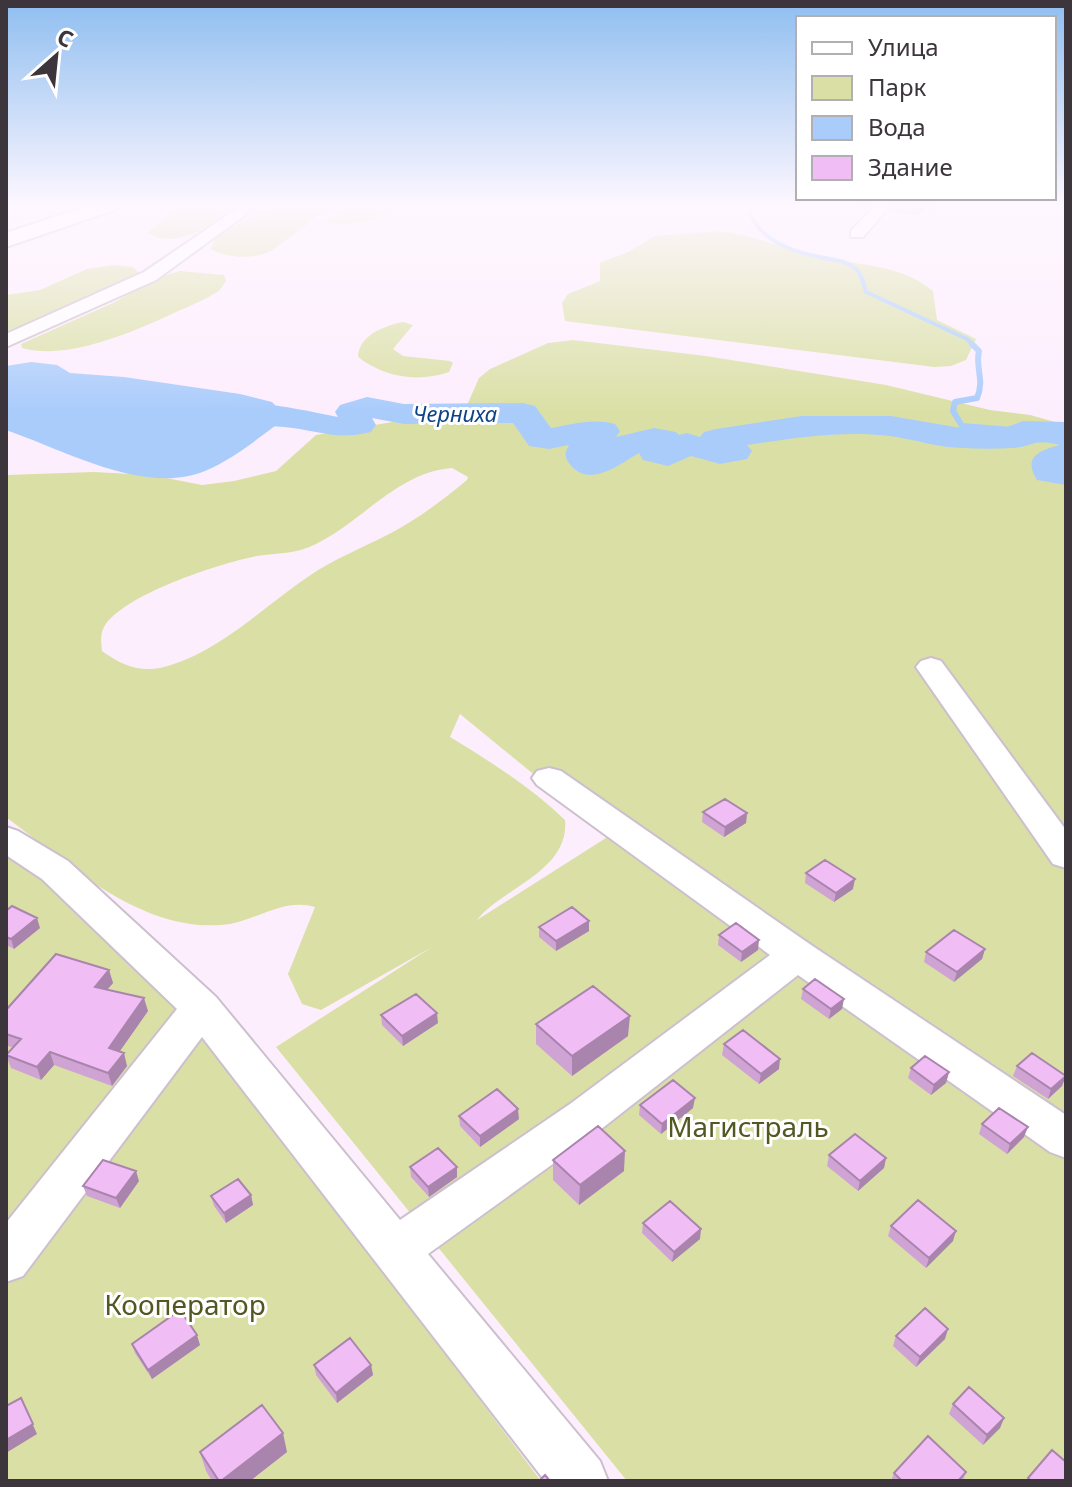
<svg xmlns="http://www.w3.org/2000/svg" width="1072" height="1487" font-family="'Noto Sans',sans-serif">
  <rect width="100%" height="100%" fill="#fdeefe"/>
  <!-- green -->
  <path fill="#dae0a5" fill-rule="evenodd" d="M181,204H232L233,205C214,226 176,250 147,233Z
    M275,204H335L271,251C251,260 229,258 210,249L218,235Z
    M361,205L393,211C374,221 345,229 324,222L347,207Z
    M718,231C753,234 785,250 820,257C859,266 901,264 933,291L937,320L976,339L966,360L951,366L934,367L565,321L562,303L568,294L600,281V263L628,252L655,236Z
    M114,265L133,267L139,273L129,280L6,333V295L40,290L87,269Z
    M180,271L224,275L226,281L219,291L205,299C155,321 77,363 22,348L21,344L115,302L156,278Z
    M403,322L413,325L393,349L403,356L450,361L453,363L449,372C417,383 384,377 358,357C359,335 384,326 403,322Z
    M573,340L706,356L886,385L990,410L1030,415L1066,425V1481H627L276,1047L432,947L321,1010L302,1004L288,974L315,907C282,897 254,923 221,925C139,931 67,863 6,817V475L94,472L151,475L202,485L234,481L276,471L316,435L451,412L468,403L479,378L490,369L548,343ZM452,468L468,477L467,480C443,500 419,518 391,533C364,547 334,559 309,576C263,607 220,652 164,667C140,673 121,665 102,651C101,642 100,634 104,627C122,595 220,563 257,556C277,553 297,554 316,544C363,521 398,472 452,468ZM460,714L609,836L477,920C502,888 570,871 565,820C531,787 491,762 450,737Z
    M6,846L23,856L219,1053L541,1481H6Z"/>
  <!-- water -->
  <path fill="#aaccfb" d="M31,362L57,365L70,373L124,377L240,394L272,402L287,417C261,436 235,458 205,471C145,496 64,450 6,430V366Z"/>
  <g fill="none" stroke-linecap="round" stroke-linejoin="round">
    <!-- stream-far1 -->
    <path stroke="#aaccfb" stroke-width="4" d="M747,204C754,238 789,251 820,257C832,260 847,260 856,269C862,275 864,284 866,292L967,339L974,346"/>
    <!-- stream -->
    <path stroke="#aaccfb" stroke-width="6" d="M972,344L979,351C975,368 985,380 977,398L955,402L953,411L962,426L1023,431"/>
    <!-- river -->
    <path fill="#aaccfb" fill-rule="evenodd" d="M367,397L404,404L523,403L535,406L551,428C574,424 591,418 615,424L620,431L616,437L654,428L676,432L679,435L687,433L700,437L704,432L716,429L802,416H891L961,428L1007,427L1023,421L1066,422V485L1037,480C1022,457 1040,450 1060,445C1034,438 1035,446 1013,448C996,449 979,449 963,448C938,448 914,439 890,436C843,430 793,438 747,445L752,451L747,459L720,464L691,456L668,466L643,460L639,453C620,464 588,490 569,463C564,456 565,452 569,445L549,449L529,446L513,423L404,424L372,418L376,425L371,432C334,441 319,430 284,427C259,425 233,427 208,421L203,414L208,407C249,397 297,409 338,417L335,412L340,405Z"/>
    <!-- minor casing -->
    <g stroke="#ccbfce" stroke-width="4">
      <path id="minor" d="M244,204H260L156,280L6,347V334L144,272Z
        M877,204H892L863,237H851V231Z
        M931,658L941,661L1066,830V868L1053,864L916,667L921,661Z
        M549,768L561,771L811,945L1066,1115V1158L1050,1152L798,975L600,1130L428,1254L600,1461L608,1481H545L202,1037L23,1276L6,1282V1223L177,1009L42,879L6,855V827L18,831L68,861L216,997L400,1220L570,1104L770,955L537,785L532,778L537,771Z"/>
    </g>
    <!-- highway casing -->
    <g stroke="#ccbfce" stroke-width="4">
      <path id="highway" d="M93,204H123L120,208L6,247V233Z"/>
    </g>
    <!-- minor -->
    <use href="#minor" fill="#fff" fill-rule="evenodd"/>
    <!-- highway -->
    <use href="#highway" fill="#fff" fill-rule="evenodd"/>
  </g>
  <!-- wall -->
  <path fill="#cfa3d3" d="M843,204H874L868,209L843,206Z
    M891,204H940L933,210L924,209L917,215L889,212Z
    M703,812L747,813L746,823L724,837L702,822Z
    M806,873L853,889L834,902L805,883Z
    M6,911L40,928L14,949L6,945Z
    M589,921V931L556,951L539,937V927Z
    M719,935L758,950L741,962L718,945Z
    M985,949L982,959L954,982L924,962L926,952Z
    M109,970L113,983L107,990L148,1011L119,1052L127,1066L112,1086L54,1065L41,1080L11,1068L6,1055L13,1048L6,1045V1010Z
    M803,989L842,1009L829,1019L801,999Z
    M381,1015L438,1023L403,1046L382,1025Z
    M536,1024L628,1036L572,1076L536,1044Z
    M724,1044L779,1069L759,1084L722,1055Z
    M1017,1066L1062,1086L1048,1099L1013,1076Z
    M911,1068L949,1072L946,1083L931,1095L908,1078Z
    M640,1105L693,1108L661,1134L639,1115Z
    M459,1116L519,1119L480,1147L460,1126Z
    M982,1124L1024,1137L1007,1154L979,1134Z
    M829,1155L886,1158L884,1168L858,1191L827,1166Z
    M553,1160L624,1171L579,1205L553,1180Z
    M410,1167H457V1177L429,1197L411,1177Z
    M139,1181L120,1208L87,1196L83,1186Z
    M251,1195L253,1205L226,1223L214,1206L211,1196Z
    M643,1223L700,1239L672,1262L642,1233Z
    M891,1226L953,1241L926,1268L888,1236Z
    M896,1336L945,1339L916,1367L893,1346Z
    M132,1344L200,1345L152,1379L135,1353Z
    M314,1365H371L373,1375L337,1403L316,1375Z
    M953,1404L1004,1418L1000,1428L983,1445L949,1414Z
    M200,1452H287L250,1481H212L206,1471Z
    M966,1472L963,1481H891L894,1473Z"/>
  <!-- shaded-wall -->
  <path fill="#a984ac" d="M922,204H925L924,209L917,215L919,206Z
    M747,813L746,823L724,837L725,827Z
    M855,879L853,889L834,902L836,893Z
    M37,918L40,928L14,949L11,939Z
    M589,921V931L556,951V941Z
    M759,940L758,950L741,962L742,952Z
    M985,949L982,959L954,982L957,972Z
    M109,970L113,983L98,1000L95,987Z
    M144,998L148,1011L113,1061L109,1048Z
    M844,999L842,1009L829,1019L831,1009Z
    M437,1013L438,1023L403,1046L402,1036Z
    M630,1016L628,1036L572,1076V1056Z
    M50,1052L54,1065L41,1080L37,1067Z
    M124,1053L127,1066L112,1086L108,1073Z
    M780,1059L779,1069L759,1084L761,1074Z
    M949,1072L946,1083L931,1095L934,1085Z
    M1066,1076L1062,1086L1048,1099L1051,1089Z
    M695,1098L693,1108L661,1134L662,1124Z
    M518,1109L519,1119L480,1147V1136Z
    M1028,1127L1024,1137L1007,1154L1010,1144Z
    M625,1151L624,1171L579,1205L580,1185Z
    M886,1158L884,1168L858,1191L860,1181Z
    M457,1167V1177L429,1197L428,1187Z
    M136,1171L139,1181L120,1208L116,1198Z
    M251,1195L253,1205L226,1223L224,1213Z
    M701,1229L700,1239L672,1262L674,1252Z
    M956,1231L953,1241L926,1268L929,1258Z
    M948,1329L945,1339L916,1367L920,1357Z
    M197,1335L200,1345L152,1379L148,1370Z
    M371,1365L373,1375L337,1403L336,1393Z
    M21,1398L37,1434L6,1453V1440Z
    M1004,1418L1000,1428L983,1445L987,1435Z
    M283,1433L287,1452L250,1481H221Z"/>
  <!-- building -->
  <path fill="#f1bdf5" stroke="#a984ac" stroke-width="2" d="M895,204H922L919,206Z
    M725,799L747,813L725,827L703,812Z
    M825,860L855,879L836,893L806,873Z
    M12,906L37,918L11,939L6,937V911Z
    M572,907L589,921L556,941L539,927Z
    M736,923L759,940L742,952L719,935Z
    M954,930L985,949L957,972L926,952Z
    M56,954L109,970L95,987L144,998L109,1048L124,1053L108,1073L50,1052L37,1067L6,1055L21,1039L6,1034V1010Z
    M815,979L844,999L831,1009L803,989Z
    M593,986L630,1016L572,1056L536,1024Z
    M416,994L437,1013L402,1036L381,1015Z
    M743,1030L780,1059L761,1074L724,1044Z
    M1032,1053L1066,1076L1051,1089L1017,1066Z
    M925,1056L949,1072L934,1085L911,1068Z
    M673,1080L695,1098L662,1124L640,1105Z
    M497,1089L518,1109L480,1136L459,1116Z
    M999,1108L1028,1127L1010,1144L982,1124Z
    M598,1126L625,1151L580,1185L553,1160Z
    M855,1134L886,1158L860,1181L829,1155Z
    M438,1148L457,1167L428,1187L410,1167Z
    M103,1160L136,1171L116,1198L83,1186Z
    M238,1179L251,1195L224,1213L211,1196Z
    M918,1200L956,1231L929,1258L891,1226Z
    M670,1201L701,1229L674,1252L643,1223Z
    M925,1308L948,1329L920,1357L896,1336Z
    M180,1310L197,1335L148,1370L132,1344Z
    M350,1338L371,1365L336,1393L314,1365Z
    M969,1387L1004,1418L987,1435L953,1404Z
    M21,1398L33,1424L6,1440V1406Z
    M262,1405L283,1433L221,1481H219L200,1452Z
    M928,1436L966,1472L958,1481H902L894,1473Z
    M1052,1450L1066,1462V1481H1031L1028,1478Z
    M545,1475L550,1481H539Z"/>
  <!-- sky -->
  <linearGradient id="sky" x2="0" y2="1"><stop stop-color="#8fbef0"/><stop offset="0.5" stop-color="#fef7ff"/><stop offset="1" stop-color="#fef7ff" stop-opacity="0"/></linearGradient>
  <rect width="1072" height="412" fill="url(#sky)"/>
  <g text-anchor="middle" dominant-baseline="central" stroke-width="6" stroke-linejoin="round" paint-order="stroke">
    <!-- far-water labels -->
    <g font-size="22" font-style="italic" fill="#0e4386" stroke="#fff">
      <text x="455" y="413">Черниха</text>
    </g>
    <!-- near-park labels -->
    <g font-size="28" fill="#535722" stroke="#fff">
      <text x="748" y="1126">Магистраль</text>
      <text x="185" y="1304">Кооператор</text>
    </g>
  </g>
  <!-- border -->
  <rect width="1072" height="1487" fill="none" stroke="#3c363c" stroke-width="16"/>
  <!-- legend -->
  <rect x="796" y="16" width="260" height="184" fill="#ffffff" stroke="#b1afb1" stroke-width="2"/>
  <rect x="812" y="42" width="40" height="12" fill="#ffffff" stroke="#b1afb1" stroke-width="2"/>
  <text x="868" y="56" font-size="24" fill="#3c363c">Улица</text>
  <rect x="812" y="76" width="40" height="24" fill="#dae0a5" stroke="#b1afb1" stroke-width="2"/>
  <text x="868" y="96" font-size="24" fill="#3c363c">Парк</text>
  <rect x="812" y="116" width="40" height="24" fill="#aaccfb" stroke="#b1afb1" stroke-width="2"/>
  <text x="868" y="136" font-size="24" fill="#3c363c">Вода</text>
  <rect x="812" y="156" width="40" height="24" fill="#f1bdf5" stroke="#b1afb1" stroke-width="2"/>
  <text x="868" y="176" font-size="24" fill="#3c363c">Здание</text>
  <!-- north arrow -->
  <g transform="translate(56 56) rotate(27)" stroke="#ffffff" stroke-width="6" paint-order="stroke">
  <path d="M0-6L14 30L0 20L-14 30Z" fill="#3c363c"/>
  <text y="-12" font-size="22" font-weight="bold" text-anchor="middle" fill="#3c363c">С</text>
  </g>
</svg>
